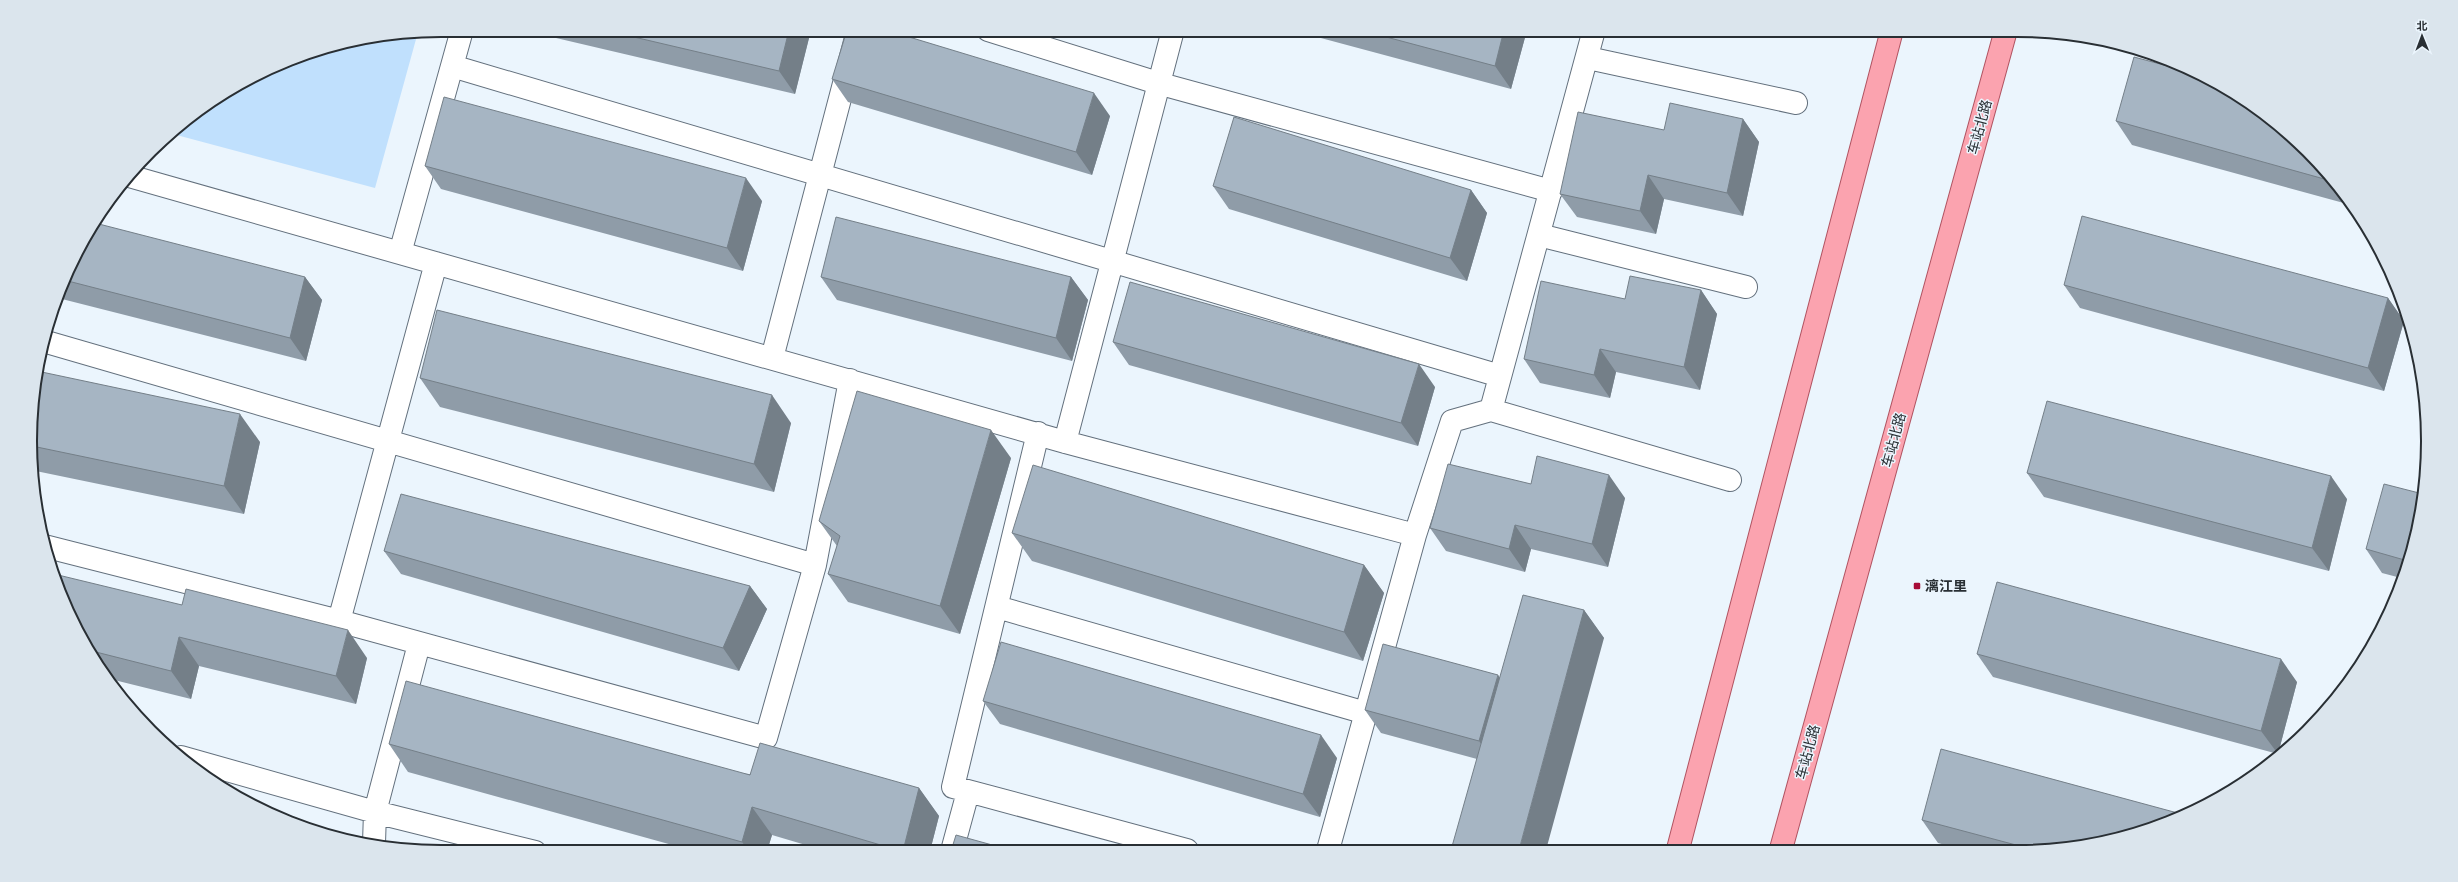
<svg xmlns="http://www.w3.org/2000/svg" width="2458" height="882" font-family="'Sofia Sans Condensed','Noto Sans SC',sans-serif">
  <rect width="100%" height="100%" fill="#ebf5fd"/>
  <!-- green -->
  <path fill="#c0e0fd" d="M418,32L375,188L169,133C227,86 288,56 360,38C378,34 399,34 418,32Z"/>
  <g fill="none" stroke-linecap="round" stroke-linejoin="round">
    <!-- street casing -->
    <g stroke="#63707d" stroke-width="24">
      <path id="street" d="M988,30L1161,84L1551,191
        M1588,58L1796,103
        M452,66L1500,376
        M129,176L1065,442L1415,535
        M1539,235L1746,287
        M400,253L462,30
        M43,341L815,565
        M772,358L858,30
        M1491,410L1730,480
        M1038,433L953,787L1187,850
        M1065,442L1173,30
        M44,546L339,621L766,738L815,565L850,380
        M997,607L1366,713
        M339,621L436,263
        M181,757L375,812L535,852
        M374,843L375,812L419,644
        M1328,850L1415,535L1452,421L1491,410L1594,30
        M952,851L968,792"/>
    </g>
    <!-- primary casing -->
    <g stroke="#b05361" stroke-width="24">
      <path id="primary" d="M1678,849L1892,30
        M1781,849L2006,30"/>
    </g>
    <!-- street -->
    <use href="#street" stroke="#fff" stroke-width="22"/>
    <!-- primary -->
    <use href="#primary" stroke="#fba3af" stroke-width="22"/>
  </g>
  <!-- wall -->
  <path fill="#8f9ca8" d="M536,30H811L795,94L539,34Z
    M1291,30H1527L1511,89Z
    M832,79L1110,116L1092,175L848,102Z
    M1743,119L1759,142L1743,216L1664,199L1656,234L1577,217L1560,194L1664,130Z
    M2116,121L2326,170L2351,205L2132,145Z
    M425,166L762,201L743,271L441,189Z
    M1213,186L1471,190L1487,213L1467,281L1229,209Z
    M72,259L305,277L322,300L306,361L58,298Z
    M821,277H1071L1088,300L1072,361L837,300Z
    M2064,285L2388,298L2404,321L2384,391L2080,308Z
    M1701,290L1717,314L1700,390L1616,372L1610,398L1540,383L1524,359L1625,299Z
    M1113,342L1435,387L1418,446L1129,365Z
    M420,378L791,423L774,492L440,407Z
    M33,388L260,442L244,514L31,470Z
    M1011,458L960,634L848,602L828,574L837,546L819,521Z
    M2027,473L2347,499L2329,571L2044,497Z
    M1531,484L1625,498L1608,567L1531,549L1525,572L1446,551L1430,528Z
    M1012,533L1364,565L1384,593L1363,661L1032,561Z
    M2414,547L2401,578L2382,573L2366,549Z
    M384,551L750,586L767,609L739,671L401,574Z
    M1584,610L1604,638L1477,759L1381,733L1365,710L1500,678Z
    M72,623L367,658L356,704L199,666L191,699L106,678L99,670Z
    M1977,654L2297,682L2278,754L1993,677Z
    M983,701L1337,758L1320,817L1000,724Z
    M389,744L919,788L939,816L930,851H826L772,835L767,851H694L408,772Z
    M1922,820L2071,848L1960,849L1938,843Z"/>
  <!-- shaded-wall -->
  <path fill="#747f88" d="M789,30H811L795,94L779,71Z
    M1504,30H1527L1511,89L1495,66Z
    M1094,93L1110,116L1092,175L1076,152Z
    M1743,119L1759,142L1743,216L1727,193Z
    M1648,175L1664,199L1656,234L1640,211Z
    M746,178L762,201L743,271L727,248Z
    M1471,190L1487,213L1467,281L1450,258Z
    M305,277L322,300L306,361L290,338Z
    M1071,277L1088,300L1072,361L1056,338Z
    M1701,290L1717,314L1700,390L1684,367Z
    M2388,298L2404,321L2384,391L2368,368Z
    M1600,349L1616,372L1610,398L1594,375Z
    M1419,364L1435,387L1418,446L1401,423Z
    M772,395L791,423L774,492L754,464Z
    M240,414L260,442L244,514L224,486Z
    M991,430L1011,458L960,634L940,606Z
    M1609,475L1625,498L1608,567L1592,544Z
    M2331,476L2347,499L2329,571L2312,548Z
    M1515,525L1531,549L1525,572L1509,549Z
    M1364,565L1384,593L1363,661L1344,632Z
    M750,586L767,609L739,671L723,648Z
    M1584,610L1604,638L1546,850H1519Z
    M348,630L367,658L356,704L336,676Z
    M179,637L199,666L191,699L171,671Z
    M2281,659L2297,682L2278,754L2261,731Z
    M1498,675L1514,698L1496,764L1479,741Z
    M1321,735L1337,758L1320,817L1303,794Z
    M919,788L939,816L930,851H903Z
    M752,807L772,835L767,851H749L742,842Z"/>
  <!-- building -->
  <path fill="#a6b5c3" stroke="#747f88" d="M604,30H789L779,71Z
    M847,30H886L1094,93L1076,152L832,79Z
    M1360,30H1504L1495,66Z
    M2134,57L2205,76L2267,115L2326,170L2335,182L2116,121Z
    M444,97L746,178L727,248L425,166Z
    M1670,103L1743,119L1727,193L1648,175L1640,211L1560,194L1578,112L1664,130Z
    M1234,117L1471,190L1450,258L1213,186Z
    M2082,216L2388,298L2368,368L2064,285Z
    M836,217L1071,277L1056,338L821,277Z
    M95,223L305,277L290,338L64,280L72,259Z
    M1630,276L1701,290L1684,367L1600,349L1594,375L1524,359L1541,281L1625,299Z
    M1130,282L1419,364L1401,423L1113,342Z
    M437,310L772,395L754,464L420,378Z
    M37,371L240,414L224,486L32,446L33,388Z
    M857,391L991,430L940,606L828,574L840,536L819,521Z
    M2047,401L2331,476L2312,548L2027,473Z
    M1537,456L1609,475L1592,544L1515,525L1509,549L1430,528L1448,464L1531,484Z
    M1033,465L1364,565L1344,632L1012,533Z
    M2384,484L2423,494L2414,547L2408,561L2366,549Z
    M401,494L750,586L723,648L384,551Z
    M54,574L182,605L186,589L348,630L336,676L179,637L171,671L88,650L72,623Z
    M1997,582L2281,659L2261,731L1977,654Z
    M1523,595L1584,610L1519,850H1451Z
    M1001,642L1321,735L1303,794L983,701Z
    M1383,644L1498,675L1479,741L1365,710Z
    M406,681L750,775L760,743L919,788L903,851H901L752,807L742,842L389,744Z
    M1941,749L2185,815L2124,838L2071,848L2031,849L1922,820Z
    M956,835L1014,851H951Z"/>
  <!-- markers -->
  <rect fill="#a60c37" stroke="#ebf5fd" stroke-width="1.5" x="1913" y="582" width="8" height="8" rx="2"/>
  <g text-anchor="middle" dominant-baseline="central" stroke-width="3" stroke-linejoin="round" paint-order="stroke">
    <!-- street labels -->
    <g font-size="14" fill="#292f34" stroke="#ebf5fd">
      <text transform="translate(1980 127) rotate(-75)">车站北路</text>
      <text transform="translate(1894 440) rotate(-75)">车站北路</text>
      <text transform="translate(1808 752) rotate(-75)">车站北路</text>
    </g>
    <!-- poi labels -->
    <g font-size="14" font-weight="bold" fill="#292f34" stroke="#ebf5fd" text-anchor="start">
      <text x="1925" y="586">漓江里</text>
    </g>
  </g>
  <!-- crop -->
  <path d="M0 0H2458V882H0ZM441 37H2017A404 404 0 0 1 2421 441V441A404 404 0 0 1 2017 845H441A404 404 0 0 1 37 441V441A404 404 0 0 1 441 37Z" fill="#dbe5ed" fill-rule="evenodd"/>
  <path fill="none" stroke="#292f34" stroke-width="2" d="M441 37H2017A404 404 0 0 1 2421 441V441A404 404 0 0 1 2017 845H441A404 404 0 0 1 37 441V441A404 404 0 0 1 441 37Z"/>
  <!-- north arrow -->
  <g transform="translate(2422 36) rotate(359)" stroke="#ebf5fd" stroke-width="3" paint-order="stroke">
  <path d="M0-3L7 15L0 10L-7 15Z" fill="#292f34"/>
  <text y="-6" font-size="11" font-weight="bold" text-anchor="middle" fill="#292f34">北</text>
  </g>
</svg>
